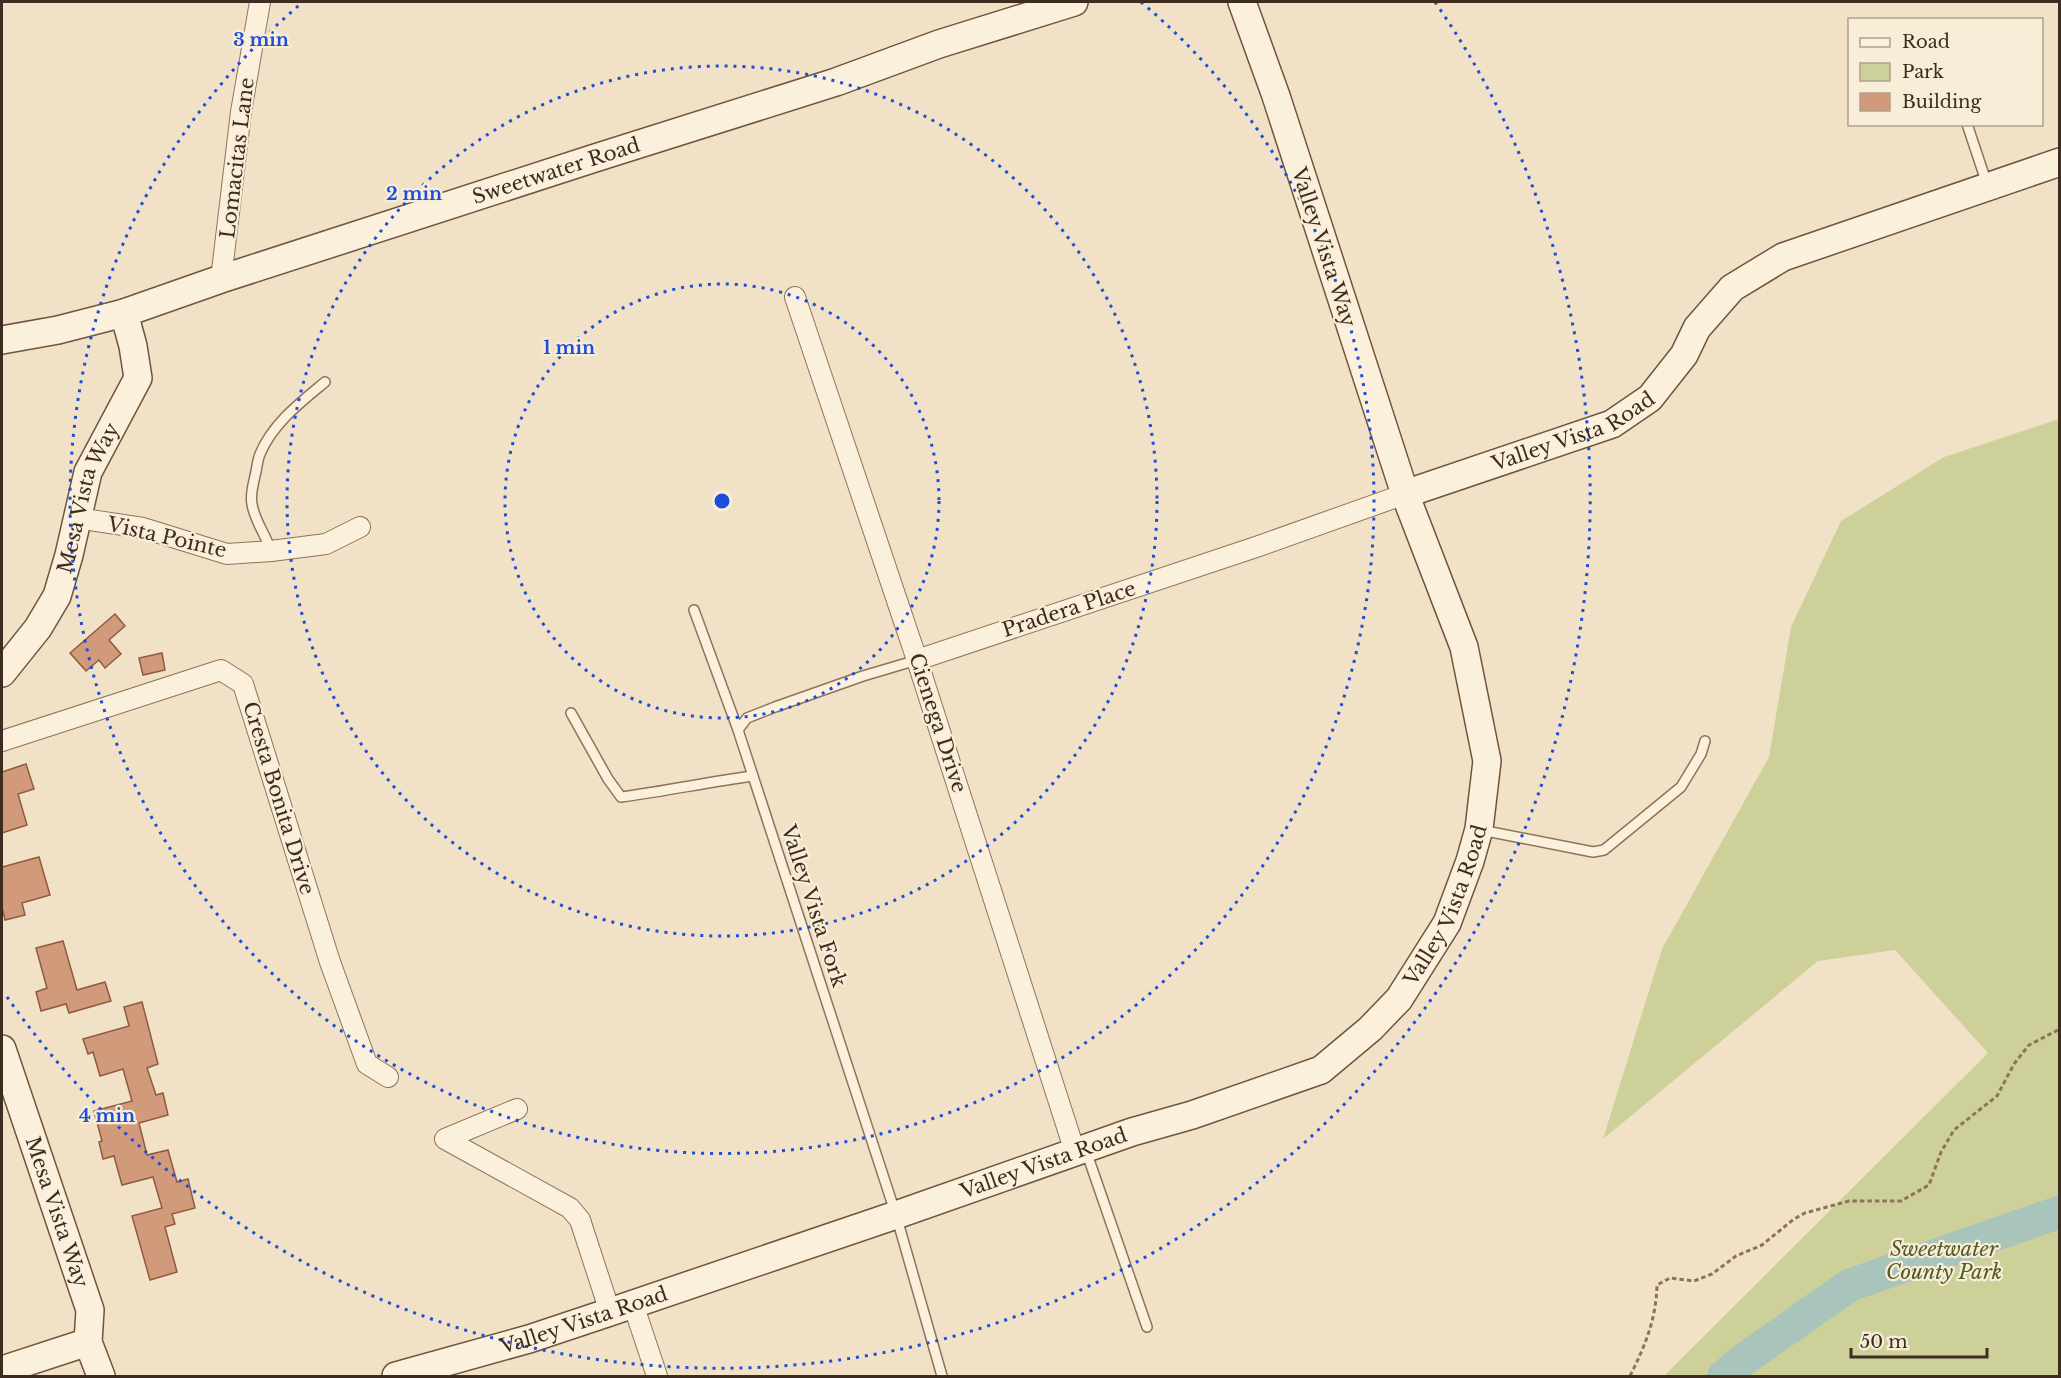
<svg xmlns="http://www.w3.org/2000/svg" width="2061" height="1378" font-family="'Libre Baskerville',serif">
  <rect width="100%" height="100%" fill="#f1e2c7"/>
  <!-- green -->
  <path fill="#cdd099" d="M2059,419V1376H1664L1988,1053L1895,950L1818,961L1603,1139L1662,949L1769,757L1791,627L1841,521L1944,457Z"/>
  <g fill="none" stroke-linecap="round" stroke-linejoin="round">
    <!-- river -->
    <path stroke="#a8c4bb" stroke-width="33" d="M1724,1376L1743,1360L1850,1285L2060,1212"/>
  </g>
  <!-- building -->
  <path fill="#d19a7b" stroke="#8f5a3f" stroke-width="1.5" d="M115,614L125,626L109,640L121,654L105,668L99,660L86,671L70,653Z
    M162,653L165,670L143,675L139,658Z
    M26,764L34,789L18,794L27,825L2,833V772Z
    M39,857L50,895L22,903L25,915L5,920L2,907V867Z
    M63,941L77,990L105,982L111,1001L69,1013L66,1004L41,1011L36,992L47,988L36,948Z
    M142,1002L158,1064L147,1068L156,1095L163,1093L168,1115L139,1123L147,1155L168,1150L177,1182L188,1179L195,1208L172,1214L175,1224L165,1227L177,1272L150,1280L132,1216L162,1208L153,1177L122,1185L114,1156L103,1159L99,1142L102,1141L94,1111L132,1101L123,1069L100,1076L93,1052L88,1054L83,1039L129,1026L124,1007Z"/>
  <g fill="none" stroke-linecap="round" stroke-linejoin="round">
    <!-- lane casing -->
    <g stroke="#8e735b" stroke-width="12">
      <path id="lane" d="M1967,124L1987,184
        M271,551C266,535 254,520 252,504C250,495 253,485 255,476C257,469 257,461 260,454C273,423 301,402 325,382
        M694,610L738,730L896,1215L942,1376
        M571,713L608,779L621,797C666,791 709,782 753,776
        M738,730L747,718L775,707L863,676L917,660
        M1481,830L1593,852L1604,850L1681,787L1701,754L1705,741
        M1086,1151L1147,1327"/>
    </g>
    <!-- street casing -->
    <g stroke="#8e735b" stroke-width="22">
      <path id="street" d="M221,279L241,112L260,2
        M795,297L917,660L1075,1152
        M77,518L143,528L227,554L271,551L326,544L360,527
        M917,660L1256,547L1405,494
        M2,741L221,670L243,684L330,962L367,1064L388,1077
        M517,1109L445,1139L570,1208L580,1220L610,1312
        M633,1304L657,1376"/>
    </g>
    <!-- secondary casing -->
    <g stroke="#70543e" stroke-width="30">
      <g id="secondary">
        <path id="s1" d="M2,340L58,330L124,313L221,279L595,158L836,82L939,44L1074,2"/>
        <path id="s2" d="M1405,494L1612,424L1650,398L1684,355L1697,328L1732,288L1783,257L2060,162"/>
        <path id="s3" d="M2,673L38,628L57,596L69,555L88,472L138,378L133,346L124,313"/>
        <path id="s4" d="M2,1049L90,1310L88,1342L101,1376"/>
        <path d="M2,1370L88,1342"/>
        <path id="s5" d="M396,1376L529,1339L610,1312L896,1215L1132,1132L1192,1115L1321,1070L1370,1029L1399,999L1447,923L1470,861L1479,829L1487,761L1464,647L1405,494L1276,96L1242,2"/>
      </g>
    </g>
    <!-- path -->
    <path stroke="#8e735b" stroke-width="3" stroke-dasharray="4.5 3" stroke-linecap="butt" d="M1630,1376C1645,1346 1656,1320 1657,1285L1670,1278L1694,1281L1712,1274L1736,1256L1762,1245L1794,1219L1805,1213L1849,1201H1901L1929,1185L1941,1152L1954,1130L1997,1096L2014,1064L2029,1045L2060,1029"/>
    <!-- lane -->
    <use href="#lane" stroke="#fbf0db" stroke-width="9"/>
    <!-- street -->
    <use href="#street" stroke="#fbf0db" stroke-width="20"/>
    <!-- secondary -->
    <use href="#secondary" stroke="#fbf0db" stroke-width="27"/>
  </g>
  <!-- distance rings -->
  <g fill="none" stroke="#1d4ed8" stroke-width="3" stroke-dasharray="3 6">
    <circle cx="722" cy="501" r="217"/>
    <circle cx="722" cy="501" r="435"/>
    <path d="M1141 2A652 652 0 1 1 303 2"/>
    <path d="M1435 2A870 870 0 1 1 5 994"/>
  </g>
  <g text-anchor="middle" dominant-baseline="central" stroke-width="4.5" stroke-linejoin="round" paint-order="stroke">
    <!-- street labels -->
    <g font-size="20" fill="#3d2c1f" stroke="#f8edd7">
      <text transform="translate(237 158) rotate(-83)">Lomacitas Lane</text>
      <text stroke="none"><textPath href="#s1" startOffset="580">Sweetwater Road</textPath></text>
      <text transform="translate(1324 247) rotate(72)">Valley Vista Way</text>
      <text stroke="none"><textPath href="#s2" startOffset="180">Valley Vista Road</textPath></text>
      <text stroke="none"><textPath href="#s3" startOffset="198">Mesa Vista Way</textPath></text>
      <text transform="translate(167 537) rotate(13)">Vista Pointe</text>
      <text transform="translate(1069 609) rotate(-18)">Pradera Place</text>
      <text transform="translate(938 723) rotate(72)">Cienega Drive</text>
      <text transform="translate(279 798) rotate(73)">Cresta Bonita Drive</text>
      <text stroke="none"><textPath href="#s5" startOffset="1186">Valley Vista Road</textPath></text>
      <text transform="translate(814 906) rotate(72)">Valley Vista Fork</text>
      <text stroke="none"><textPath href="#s5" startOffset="682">Valley Vista Road</textPath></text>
      <text stroke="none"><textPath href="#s4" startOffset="172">Mesa Vista Way</textPath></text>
      <text stroke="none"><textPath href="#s5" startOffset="196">Valley Vista Road</textPath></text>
    </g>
    <!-- park labels -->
    <g font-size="20" font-style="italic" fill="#505b25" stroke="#f8edd7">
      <text x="1944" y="1249">Sweetwater<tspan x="1944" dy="23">County Park</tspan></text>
    </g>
  </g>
  <circle cx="722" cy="501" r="9" fill="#1d4ed8" stroke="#f8edd7" stroke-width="3"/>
  <g font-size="18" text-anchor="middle" font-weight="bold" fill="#1d4ed8" stroke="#f8edd7" stroke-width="4.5" stroke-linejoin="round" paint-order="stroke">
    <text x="261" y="46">3 min</text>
    <text x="414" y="200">2 min</text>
    <text x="569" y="354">1 min</text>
    <text x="107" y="1122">4 min</text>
  </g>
  <!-- border -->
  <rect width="2061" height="1378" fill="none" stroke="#3d2c1f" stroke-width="6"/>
  <!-- legend -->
  <rect x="1848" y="18" width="195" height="108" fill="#f8edd7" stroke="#ada08d" stroke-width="1.5"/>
  <rect x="1860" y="38" width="30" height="9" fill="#fbf0db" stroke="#ada08d" stroke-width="1.5"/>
  <text x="1902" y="48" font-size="18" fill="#3d2c1f">Road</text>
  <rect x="1860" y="63" width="30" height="18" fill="#cdd099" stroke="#ada08d" stroke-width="1.5"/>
  <text x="1902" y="78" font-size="18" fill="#3d2c1f">Park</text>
  <rect x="1860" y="93" width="30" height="18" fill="#d19a7b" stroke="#ada08d" stroke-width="1.5"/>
  <text x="1902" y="108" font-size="18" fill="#3d2c1f">Building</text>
  <!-- scale -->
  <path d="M1851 1348v9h136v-9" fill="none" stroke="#3d2c1f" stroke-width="3"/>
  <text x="1860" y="1348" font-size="18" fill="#3d2c1f" stroke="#f8edd7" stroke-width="4.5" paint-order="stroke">50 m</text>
</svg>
